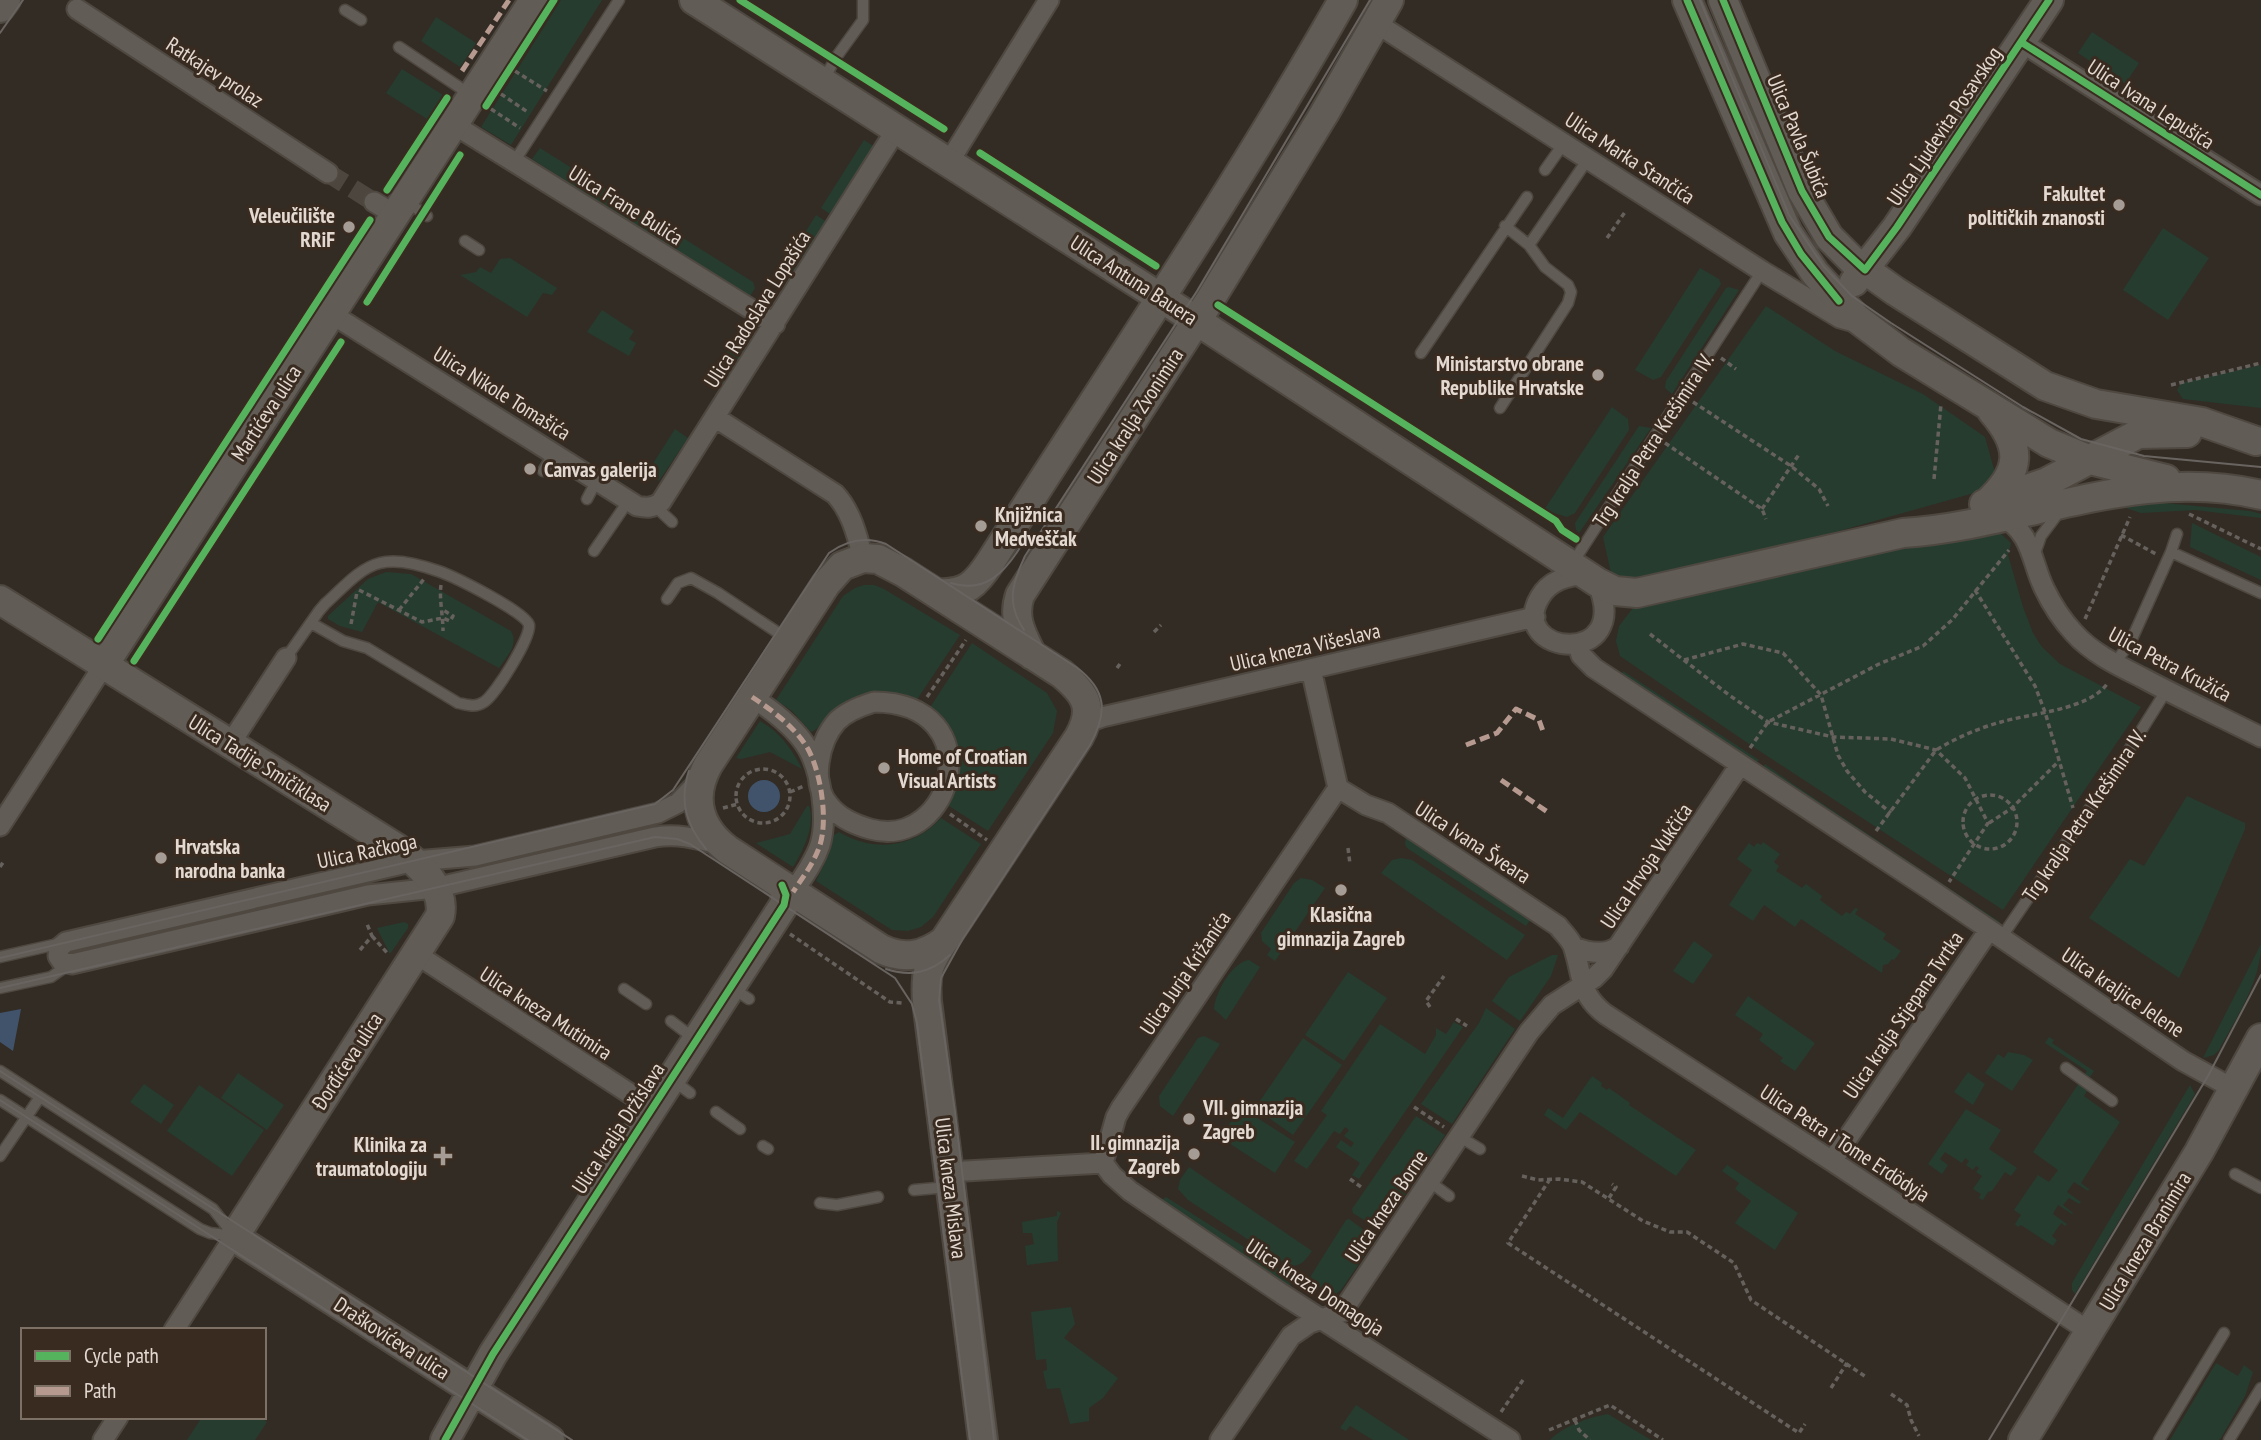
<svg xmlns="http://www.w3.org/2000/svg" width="2261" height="1440" font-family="'PT Sans Narrow',sans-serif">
  <rect width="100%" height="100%" fill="#332c25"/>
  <!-- green -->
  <path fill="#263c2f" d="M561,0H602L511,145L481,127Z
    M436,17L476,43L460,67L421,41Z
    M2092,32L2139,63L2125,84L2078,53Z
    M402,69L443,95L427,119L386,93Z
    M864,140L875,147L833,216L821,208Z
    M540,148L753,282L755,288L749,298L532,159Z
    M816,215L827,222L784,289L774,283Z
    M2163,228L2209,258L2168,320L2123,290Z
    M510,258L557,288L552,295L543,293L527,317L460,275L476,272L480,267L491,273L500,259Z
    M1700,268L1719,279L1721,284L1661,377L1653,380L1635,370Z
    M1729,287L1739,290L1672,394L1665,388L1666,381L1726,288Z
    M1766,306L1835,351L1923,394L1985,437L1997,480L1996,485L1974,493L1782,547L1690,566L1639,582L1623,580L1611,573L1603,537Z
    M602,310L634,331L629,339L636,343L629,356L587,332Z
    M741,330L755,337L721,389L708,381Z
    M2261,365V408L2183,399L2177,390L2181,383Z
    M1612,407L1628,419L1629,430L1575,513L1567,517L1544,510Z
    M1639,426L1651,428L1579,533L1576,530L1575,523Z
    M675,429L688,438L659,481L647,473Z
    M2153,502L2250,511L2261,514V518L2195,510L2141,513L2120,506Z
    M2192,523L2261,557V580L2190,547Z
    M1983,532L2001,534L2011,543L2008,555L2023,607L2033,633L2042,647L2060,664L2141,707L2003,910L1755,748L1620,656L1616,641L1619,626L1633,608L1718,587Z
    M386,572L411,574L511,631C519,645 507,656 499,668L378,602L362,632L340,626L328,619V616L368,579Z
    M864,585H874L884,589L960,635L916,701C891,689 858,691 835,709C827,716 820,729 811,732L792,711L776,700L843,596L855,588Z
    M972,643L1047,693L1057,711L1053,733L988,831L949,806C969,763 952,744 929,709Z
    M1623,671L1759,760L1756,763L1622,674Z
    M760,721C780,732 792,749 802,769L770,752L741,759L736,758Z
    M1765,764L1793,784L2000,922L1999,924L1763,768Z
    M2187,796L2245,823V829L2201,932L2179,978L2089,918L2130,859L2144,866Z
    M807,806H809C816,825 803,851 793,867L756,843L790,834Z
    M941,818L981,844L933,917L921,927L908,931L892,930L816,881L828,856L834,835L839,832C874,853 914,848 941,818Z
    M1406,836L1531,919L1526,926L1407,848L1405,844Z
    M1763,842L1780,854L1774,862L1779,866L1776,871L1802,888L1806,884L1822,896L1820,900L1842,916L1846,912L1850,914L1855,908L1858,909L1855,914L1886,934L1883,939L1901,951L1894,960L1892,959L1888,964L1883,965L1882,973L1801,919L1795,927L1764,905L1753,921L1729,905L1752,870L1737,859L1749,843L1754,847L1757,843L1761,845Z
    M1401,858L1412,860L1525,935L1507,960L1381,873L1392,860Z
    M1301,878L1312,880L1325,888L1275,961L1267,955L1271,949L1262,941L1261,933L1294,883Z
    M404,922L408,924V928L390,954L377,928Z
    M1694,941L1713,955L1693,984L1673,971Z
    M2261,944C2261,982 2236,1017 2219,1050L2214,1055L2203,1058Z
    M1552,955H1558L1551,976L1520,1021L1492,1001L1509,977Z
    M1249,960L1260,967L1226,1020L1214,1009C1215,993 1232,962 1249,960Z
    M1348,972L1387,998L1344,1061L1305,1035Z
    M1748,996L1815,1043L1795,1071L1780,1061L1783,1058L1759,1040L1763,1034L1735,1015Z
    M1486,1008L1515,1029L1452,1124L1421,1104L1479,1023Z
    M1454,1022L1463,1027L1359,1179L1352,1175L1360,1163L1336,1147L1341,1140L1351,1147L1354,1143L1344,1136L1349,1130L1345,1127L1340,1134L1334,1131L1307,1169L1294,1161L1327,1115L1321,1111L1380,1024L1425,1054L1436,1035V1028L1446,1034Z
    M1204,1036L1220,1044L1173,1116L1160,1106L1159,1096L1198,1038Z
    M2049,1037L2054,1040L2052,1043L2094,1071L2090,1077L2087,1075L2083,1080L2090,1086L2084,1096L2120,1122L2081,1183L2089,1189L2088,1191L2074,1182L2067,1192L2081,1202L2079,1204L2069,1198L2063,1205L2073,1213L2072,1214L2058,1205L2053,1214L2067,1224L2065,1226L2061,1223L2052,1236L2057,1240L2053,1246L2021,1225L2018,1227L2015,1224L2021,1215L2014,1210L2038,1175L2049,1182L2058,1170L2033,1152L2087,1071L2045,1043Z
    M1303,1038L1342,1065L1293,1135L1255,1108Z
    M2008,1052L2024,1055L2033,1060L2012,1091L1985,1073L1998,1054L2004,1058Z
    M1968,1072L1985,1084L1973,1105L1954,1092Z
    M238,1073L284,1105L267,1130L221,1098Z
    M1592,1076L1602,1083L1601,1086L1607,1090L1609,1088L1630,1103L1629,1105L1696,1150L1676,1176L1580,1112L1566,1130L1544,1115L1548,1108L1563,1118Z
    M144,1084L174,1105L161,1124L130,1102Z
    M199,1085L264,1130L232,1176L167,1131Z
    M2190,1085L2195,1094L2075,1294L2072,1290V1283Z
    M1240,1107L1295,1142L1275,1173L1221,1138Z
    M1966,1109L2001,1130L1989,1149L2017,1168L2011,1176L2005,1172L1992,1191L1988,1192L1983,1200L1979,1198L1981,1194L1973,1189L1982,1176L1976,1172L1979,1168L1976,1166L1973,1170L1966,1165L1969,1161L1965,1158L1962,1163L1945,1152L1940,1159L1948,1165L1942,1174L1928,1164Z
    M1416,1116L1445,1135L1381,1231L1353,1213L1352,1209Z
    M1727,1165L1798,1213L1775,1250L1735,1223L1751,1201L1735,1189L1739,1183L1722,1171Z
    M1189,1167L1312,1251C1305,1261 1300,1268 1287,1265L1188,1200L1178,1189L1180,1180Z
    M1166,1197L1288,1275L1291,1281L1290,1288L1160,1201Z
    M1057,1211L1061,1213L1057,1222L1058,1261L1027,1265L1025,1246L1034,1244L1032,1233H1023L1022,1222L1057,1216Z
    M1349,1219L1376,1239L1341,1290L1332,1297L1309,1279L1346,1220Z
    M1071,1307L1075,1324L1064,1338L1118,1378L1103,1398L1089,1408V1421L1070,1424L1060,1388L1047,1389L1043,1371L1047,1370L1046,1359L1036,1360L1031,1312Z
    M2216,1363L2238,1376L2244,1365L2253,1372L2245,1396L2221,1438L2219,1440H2170Z
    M1356,1405L1409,1440H1373L1350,1426L1346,1431L1340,1428Z
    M1608,1414L1651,1440H1550C1563,1426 1590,1417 1608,1414Z
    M202,1417H261L267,1422L255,1440H187Z"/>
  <!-- water -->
  <path fill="#40536b" d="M748 796a16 16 0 1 1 32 0a16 16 0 1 1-32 0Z
    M21,1009L13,1051L0,1042V1013Z"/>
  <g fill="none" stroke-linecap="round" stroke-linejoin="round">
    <!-- street-tunnel -->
    <path stroke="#4d463f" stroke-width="19" stroke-dasharray="19 10" stroke-linecap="butt" d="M328,173L374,202"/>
    <!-- lane casing -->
    <g stroke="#4e4841" stroke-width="13">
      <path id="lane" d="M345,10L361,20
        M399,47L471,95
        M824,79L837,56L863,20V0
        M514,162L619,0
        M1545,170L1564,143
        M407,202L427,216
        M1505,226L1529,245L1588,159
        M465,241L479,250
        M1421,353L1527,197
        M1500,408L1568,303L1571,292L1568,285L1545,267L1529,245
        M543,471L554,453
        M587,499L597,480
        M655,506L672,522
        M594,551L629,500
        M2171,552L2177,534
        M2034,556L2041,536L2059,512
        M1572,564L1762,271
        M667,599L678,583L691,578L718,593L789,640
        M286,658L319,611L325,604C341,590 359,568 380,563C398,558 421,565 438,571C453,576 526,612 529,625C531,638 495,695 484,702C475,708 468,705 458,703L367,648L343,641L311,623
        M2115,663L2131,641L2171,552L2261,593
        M2001,938L2122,761L2166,691
        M0,957L62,943
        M0,988L51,977L68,965
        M624,989L646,1004
        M734,989L749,999
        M671,1021L696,1040
        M2066,1068L2112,1101
        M0,1071L213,1209L232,1233
        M674,1081L690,1093
        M0,1100L200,1229L210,1233L233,1236
        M716,1112L740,1129
        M1460,1137L1480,1149
        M763,1146L768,1149
        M0,1156L40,1097
        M2235,1174L2261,1188
        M1430,1182L1449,1196
        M914,1190L948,1187
        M820,1203L837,1205L878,1197
        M2159,1440L2224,1333
        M2229,1440L2261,1388"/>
    </g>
    <!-- street casing -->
    <g stroke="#4e4841" stroke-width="23">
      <path id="street" d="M77,9L328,173
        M1376,23L1762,271L1840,318L1858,323
        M2021,42L2261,195
        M453,124L775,324
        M949,162L1049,0
        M374,202L394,214
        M330,313L637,506C647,508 653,508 661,502L896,130
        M716,418L835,494C851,511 857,535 863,558
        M2002,517C2032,532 2031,561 2044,588C2052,605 2062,620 2074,633C2092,653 2117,665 2141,677C2180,698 2221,717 2261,737
        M1587,575C1568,575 1550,580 1540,597C1505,655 1635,670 1597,582
        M1578,645L1581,655L1594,668L1931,890L2183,1061L2234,1089
        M752,697C772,710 796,728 808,749C821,773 828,819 820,845C814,863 803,877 793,892
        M874,702C993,703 954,852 870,829C856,825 838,817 829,805C810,783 819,741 837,721C847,711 861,706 874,702Z
        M1086,723L1102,717L1535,617
        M230,744L286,658
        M701,779L678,803L658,813L475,856L415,861L66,942L59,948L58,956L62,962L72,964L368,895L435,888L655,837C679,833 698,839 721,845
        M1338,788L1366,805L1388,813L1558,926C1563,933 1572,940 1574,949C1583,977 1579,994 1605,1014L1832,1161L2090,1332
        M0,826L104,665
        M1574,947C1589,953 1605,956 1619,946
        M416,954L652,1108
        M1832,1161L1989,930
        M1103,1163L1116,1117L1121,1108L1338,788L1311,669
        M1103,1163L1112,1175L1130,1191L1282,1294L1510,1440
        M948,1172L1103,1163
        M174,1330L234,1237
        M103,1440L118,1417
        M1220,1440L1291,1336L1310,1323L1342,1312L1529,1032L1552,1005L1594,978L1603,969L1740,765"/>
    </g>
    <!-- secondary casing -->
    <g stroke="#4e4841" stroke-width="32">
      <path id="secondary" d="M694,0L1197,321L1597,582L1615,591L1637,593L1903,533C2024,525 2138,465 2261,495
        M1687,0L1788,233L1815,273L1856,318L1901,352L2049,443L2090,460L2166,479
        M1723,0L1802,191L1829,237L1853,261L1895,291L2045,386L2096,404L2202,422L2256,441
        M0,8L6,0
        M1854,282L1897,227L2049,0
        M1987,503C2022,471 2023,447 1992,411
        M1984,504L2047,482L2138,434L2187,433
        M863,558L878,559L903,572L1062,674C1086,694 1095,708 1079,737L944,941C924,956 904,960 881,949L728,850C699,828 690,798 708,765L826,584L842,566Z
        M937,593C966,595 976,584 991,561C1110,374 1234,192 1343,0
        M0,600L397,848C418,863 446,887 440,916L234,1237L550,1440
        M1032,655C1022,635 1012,618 1020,595L1210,300L1324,114L1389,0
        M104,665L534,0
        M944,941C928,963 925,974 927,1001L983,1440
        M445,1440L493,1354L784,905L786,895L782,885
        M2023,1440L2199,1152L2261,1038"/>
    </g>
    <!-- path -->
    <path stroke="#66615c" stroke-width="3.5" stroke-dasharray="5 3.5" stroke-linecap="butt" d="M515,71L547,91
      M501,94L529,113
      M491,109L520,128
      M1607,238L1625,212
      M1721,358L1736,369
      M2171,385L2261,363
      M1693,402L1791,466L1819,489L1828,506
      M1665,443L1762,509L1766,519
      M1934,479L1941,404
      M1762,509L1800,453
      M2189,514L2261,549
      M2121,535L2156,554
      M441,585C439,598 443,616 443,631
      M359,590L422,622L443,618L450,621L453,616L443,610
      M1975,590L2035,686L2045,712L2073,808
      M399,610L424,579
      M2085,619L2130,517
      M351,624L357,592
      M1154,632L1161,625
      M1650,634L1729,695L1768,722L1833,737L1891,739L1936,750L1965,778L1988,823L1949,882
      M1684,660L1743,644L1783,653L1821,695L1838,755L1847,771L1865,792L1891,813
      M1117,668L1122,661
      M927,697L966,640
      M1750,748L1768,722L1879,664L1923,646L1952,620L2009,550
      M736 796a27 27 0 1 1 54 0a27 27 0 1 1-54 0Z
      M790,792L804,786
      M1963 822a27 27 0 1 1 54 0a27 27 0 1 1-54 0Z
      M723,808L738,804
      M950,814L987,840
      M1989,823L2012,808L2058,762
      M1876,831L1936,750C1956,738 1979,728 2001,722C2032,713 2088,710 2107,684
      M1348,848L1350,864
      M0,867L4,861
      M790,934L890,1002L903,1003
      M372,936L389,955
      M360,950L372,936L367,924
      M1430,1007L1426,1001L1444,976
      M1456,1019L1467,1026
      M1414,1107L1444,1127
      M1151,1145L1165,1141
      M1522,1176L1538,1180L1559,1179L1582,1182L1643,1221L1670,1232H1687L1734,1263L1751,1300L1866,1377
      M1350,1179L1361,1187
      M1550,1179L1508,1243L1799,1433L1805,1424
      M1609,1198L1616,1187L1612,1184
      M1831,1388L1847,1363
      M1891,1394L1907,1405L1911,1420L1919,1436
      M1501,1412L1523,1380
      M1575,1420L1579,1430L1590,1440
      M1549,1430L1610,1405L1663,1440"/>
    <!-- lane -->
    <use href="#lane" stroke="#615c56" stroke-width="10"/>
    <!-- street -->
    <use href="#street" stroke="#615c56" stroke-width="19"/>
    <!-- secondary -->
    <use href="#secondary" stroke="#615c56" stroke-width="28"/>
    <!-- tram -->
    <path stroke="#696460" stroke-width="2" d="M1700,0L1789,215L1824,267L1852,296L1891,323L2023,407L2081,439L2144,456L2261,467
      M0,33L23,0
      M951,583C985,594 1005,572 1021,546
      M1024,630C1006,603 1012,584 1025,556L1197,291L1370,0
      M689,771C679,801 686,825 706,849
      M0,958L655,804L673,790L829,553C847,540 865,536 886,544L1076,667C1107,690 1108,712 1090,745L962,940L941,978L939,1000L955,1112L994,1440
      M886,969C911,977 930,973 950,955
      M0,988L655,837L677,839L690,844L895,978L912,1004L917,1023L970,1440
      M0,1071L572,1440
      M0,1100L528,1440
      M1989,1440L2208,1076L2261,975"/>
    <!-- quiet -->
    <path stroke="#b69a8f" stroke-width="5" stroke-dasharray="10 5" stroke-linecap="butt" d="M462,71L509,0
      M752,697C772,710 796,728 808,749C821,773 828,819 820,845C814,863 803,877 793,892
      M1466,745L1497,733L1516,709L1539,720L1544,734
      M1501,780L1549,813"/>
    <!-- cycleway casing -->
    <g stroke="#392b1f" stroke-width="11">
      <path id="cycleway" d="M740,0L944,129
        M1687,0L1782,222L1801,254L1839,301
        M1723,0L1802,191L1829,237L1865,270L1897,227L2049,0
        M2021,42L2261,195
        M486,106L554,0
        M980,153L1156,266
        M387,190L447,98
        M367,302L460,155
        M1218,305L1556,521L1562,530L1576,539
        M98,639L370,220
        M134,661L341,342
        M445,1440L493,1354L784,905L786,895L782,885"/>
    </g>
    <!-- cycleway -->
    <use href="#cycleway" stroke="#56b35d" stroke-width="7"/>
  </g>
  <!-- markers -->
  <g fill="#a59c95" stroke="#392b1f" stroke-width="2.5">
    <circle cx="2119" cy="205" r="7"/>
    <circle cx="349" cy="227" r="7"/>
    <circle cx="1598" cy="375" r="7"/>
    <circle cx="530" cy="469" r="7"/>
    <circle cx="981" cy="526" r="7"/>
    <circle cx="884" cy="768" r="7"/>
    <circle cx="161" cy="858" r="7"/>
    <circle cx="1341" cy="890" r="7"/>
    <circle cx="1189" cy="1119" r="7"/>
    <circle cx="1194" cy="1154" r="7"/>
    <path d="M439.5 1145.5h7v7h7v7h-7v7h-7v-7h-7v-7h7z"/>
  </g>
  <g text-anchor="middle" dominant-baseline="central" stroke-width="6" stroke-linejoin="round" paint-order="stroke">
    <!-- street labels -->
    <g font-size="21" fill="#e3d9d1" stroke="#392b1f">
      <text transform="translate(215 72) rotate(33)">Ratkajev prolaz</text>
      <text transform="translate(2151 104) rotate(33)">Ulica Ivana Lepušića</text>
      <text transform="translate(1944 126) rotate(-56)">Ulica Ljudevita Posavskog</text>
      <text transform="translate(1799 136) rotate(67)">Ulica Pavla Šubića</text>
      <text transform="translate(1630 158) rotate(33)">Ulica Marka Stančića</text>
      <text transform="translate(626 205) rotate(32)">Ulica Frane Bulića</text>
      <text transform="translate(1134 280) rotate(33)">Ulica Antuna Bauera</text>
      <text transform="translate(757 309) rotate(-58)">Ulica Radoslava Lopašića</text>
      <text transform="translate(502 393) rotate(32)">Ulica Nikole Tomašića</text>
      <text transform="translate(266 413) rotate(-57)">Martićeva ulica</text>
      <text transform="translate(1135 416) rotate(-57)">Ulica kralja Zvonimira</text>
      <text transform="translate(1653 440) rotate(-57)">Trg kralja Petra Krešimira IV.</text>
      <text transform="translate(1305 647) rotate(-13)">Ulica kneza Višeslava</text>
      <text transform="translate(2170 664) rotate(28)">Ulica Petra Kružića</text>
      <text transform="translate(260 763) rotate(32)">Ulica Tadije Smičiklasa</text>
      <text transform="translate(2084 815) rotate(-56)">Trg kralja Petra Krešimira IV.</text>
      <text transform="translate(1473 842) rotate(33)">Ulica Ivana Šveara</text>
      <text transform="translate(367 851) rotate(-12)">Ulica Račkoga</text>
      <text transform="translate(1646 866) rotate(-56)">Ulica Hrvoja Vukčića</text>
      <text transform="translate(1185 973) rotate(-56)">Ulica Jurja Križanića</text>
      <text transform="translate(2123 992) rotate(34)">Ulica kraljice Jelene</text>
      <text transform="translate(546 1013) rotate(33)">Ulica kneza Mutimira</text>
      <text transform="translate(1903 1015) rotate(-56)">Ulica kralja Stjepana Tvrtka</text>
      <text transform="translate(347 1061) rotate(-57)">Đorđićeva ulica</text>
      <text transform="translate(618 1128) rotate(-57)">Ulica kralja Držislava</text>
      <text transform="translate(1845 1143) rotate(33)">Ulica Petra i Tome Erdödyja</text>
      <text transform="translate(951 1188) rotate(83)">Ulica kneza Mislava</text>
      <text transform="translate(1386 1206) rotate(-56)">Ulica kneza Borne</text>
      <text transform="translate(2145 1241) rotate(-59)">Ulica kneza Branimira</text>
      <text transform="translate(1315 1287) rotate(33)">Ulica kneza Domagoja</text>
      <text transform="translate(392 1338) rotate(33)">Draškovićeva ulica</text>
    </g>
    <!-- poi labels -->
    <g font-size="21" font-weight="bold" fill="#e3d9d1" stroke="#392b1f" text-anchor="end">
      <text x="2105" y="193">Fakultet<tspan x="2105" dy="24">političkih znanosti</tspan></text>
      <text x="335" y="215">Veleučilište<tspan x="335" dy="24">RRiF</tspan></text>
      <text x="1584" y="363">Ministarstvo obrane<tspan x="1584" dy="24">Republike Hrvatske</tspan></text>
      <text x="544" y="469" text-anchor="start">Canvas galerija</text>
      <text x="995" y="514" text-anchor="start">Knjižnica<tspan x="995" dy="24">Medveščak</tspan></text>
      <text x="898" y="756" text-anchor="start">Home of Croatian<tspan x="898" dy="24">Visual Artists</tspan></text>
      <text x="175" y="846" text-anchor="start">Hrvatska<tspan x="175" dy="24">narodna banka</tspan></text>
      <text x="1341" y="914" text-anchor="middle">Klasična<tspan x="1341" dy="24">gimnazija Zagreb</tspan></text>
      <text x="1203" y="1107" text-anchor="start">VII. gimnazija<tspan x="1203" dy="24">Zagreb</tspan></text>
      <text x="1180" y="1142">II. gimnazija<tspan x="1180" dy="24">Zagreb</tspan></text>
      <text x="427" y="1144">Klinika za<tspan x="427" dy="24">traumatologiju</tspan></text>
    </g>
  </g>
  <!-- legend -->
  <rect x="21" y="1328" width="245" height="91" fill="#392b1f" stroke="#7d7166" stroke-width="2"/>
  <rect x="35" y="1351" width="35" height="10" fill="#56b35d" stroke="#7d7166" stroke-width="2"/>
  <text x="84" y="1363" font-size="21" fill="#e3d9d1">Cycle path</text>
  <rect x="35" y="1386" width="35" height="10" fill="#b69a8f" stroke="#7d7166" stroke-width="2"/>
  <text x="84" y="1398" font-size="21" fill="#e3d9d1">Path</text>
</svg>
